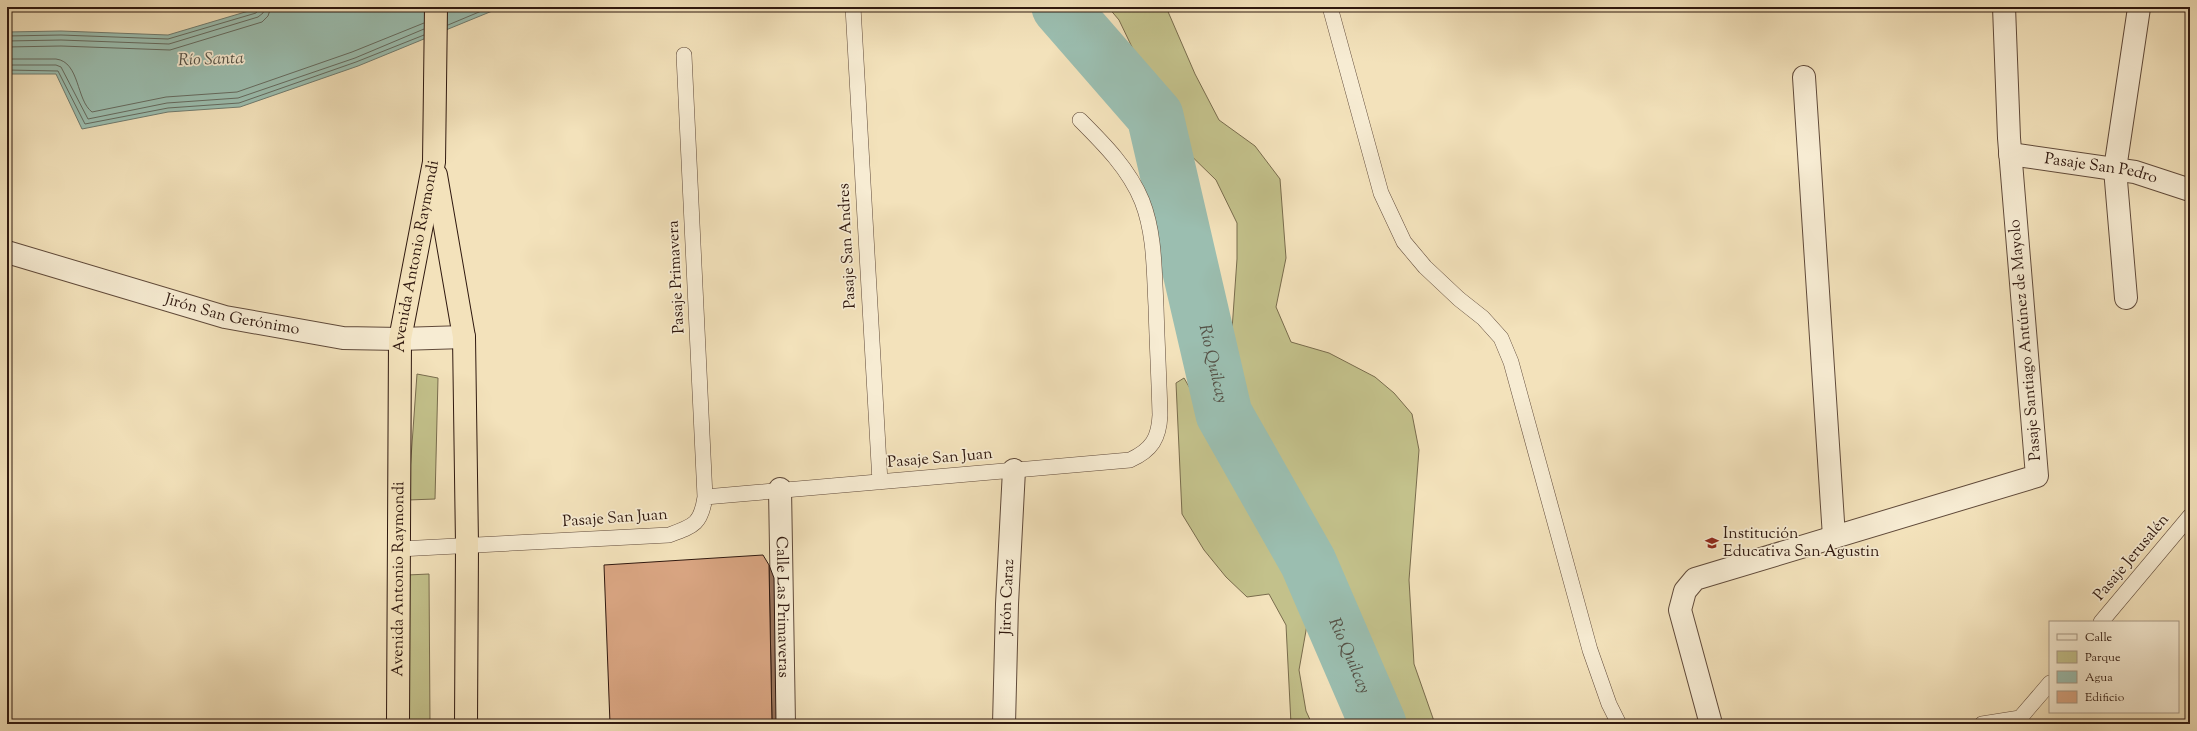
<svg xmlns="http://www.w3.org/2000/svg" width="2197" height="731" font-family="'Sorts Mill Goudy',serif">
  <rect width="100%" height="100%" fill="#f3e2bb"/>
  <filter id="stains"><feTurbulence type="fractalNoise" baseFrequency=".005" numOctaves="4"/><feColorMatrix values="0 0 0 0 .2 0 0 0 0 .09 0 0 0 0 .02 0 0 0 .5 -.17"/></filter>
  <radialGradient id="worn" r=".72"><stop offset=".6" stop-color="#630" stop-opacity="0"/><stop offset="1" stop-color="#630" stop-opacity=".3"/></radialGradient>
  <!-- green -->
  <path fill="#c3c18b" stroke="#796c4d" d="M1108,7H1166L1195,74L1219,120L1255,146L1280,179L1286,258L1276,307L1291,342L1329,353L1375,377L1394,393L1412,414L1419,450L1409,580L1414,664L1435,724H1390L1367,650L1310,510L1277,470L1255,430L1230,358L1237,259V223L1216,180L1173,138L1155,95L1119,20Z
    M417,374L438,378L435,499L408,500Z
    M1184,378L1259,508L1292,573L1307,625L1299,670L1306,711L1312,724H1291L1286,625L1269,594L1247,597L1226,577L1204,550L1182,514L1176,383Z
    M429,574L430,724H406L407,575Z"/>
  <!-- water -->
  <path fill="#9bbeb0" stroke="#707c70" d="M262,7H502L358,66L240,107L168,112L82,129L56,74H7V32L61,31L168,35Z"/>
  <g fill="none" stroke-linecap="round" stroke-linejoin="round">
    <!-- shore -->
    <path stroke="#656b60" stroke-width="1" d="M448,25L491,7
      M7,36L61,35L168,39L256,13L260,7
      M7,41L61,40L169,44L258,17L263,13L265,7
      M7,47L61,46L170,50L262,22L268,16L271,7
      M7,59H56C80,62 76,100 92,112L166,97L237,92L352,52L424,23
      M7,65H56L61,67L88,119L167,103L238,98L355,58L424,29
      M7,70L58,71L85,124L168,108L239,103L356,62L424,35"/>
    <!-- river -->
    <path stroke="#9bbeb0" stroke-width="57" id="s1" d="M1060,7L1155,116L1224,414L1308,562L1378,724"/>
    <!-- service casing -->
    <g stroke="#604a3a" stroke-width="16">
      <path id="service" d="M853,7L880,482
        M1330,7L1381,193L1404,242L1425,267L1459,299L1483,318L1501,338L1511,362L1590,650L1609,704L1619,724
        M684,55L705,497
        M399,549L669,535C694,526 701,524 705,497L1130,460C1152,450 1159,438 1160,415C1159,378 1157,342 1156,306C1154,271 1155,234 1142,201C1129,169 1104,144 1080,120
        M2101,622L2190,516
        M1982,724L2020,718L2050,683"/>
    </g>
    <!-- minor casing -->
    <g stroke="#604a3a" stroke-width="24">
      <g id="minor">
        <path d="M1804,77L1834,537"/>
        <path id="s2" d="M2010,154L2135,172L2190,190"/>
        <path id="s3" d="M7,252L225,317L343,338L400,339L464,337"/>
        <path d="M2126,298L2115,169L2139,8"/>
        <path id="s4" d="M780,489L784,724"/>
        <path id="s5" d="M1004,724L1007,604L1014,470"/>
        <path d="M1711,724L1680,610L1685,591L1695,579L2037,476L2009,138L2004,7"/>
      </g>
    </g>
    <!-- trunk casing -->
    <g stroke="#2f180f" stroke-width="24">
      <g id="trunk">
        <path d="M436,175L464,337L467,545L466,724"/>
        <path id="s6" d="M398,724L400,339L434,162L436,7"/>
      </g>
    </g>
    <!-- service -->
    <use href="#service" stroke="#f7ecd3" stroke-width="15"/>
    <!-- minor -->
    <use href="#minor" stroke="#f7ecd3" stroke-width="22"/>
    <!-- trunk -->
    <use href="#trunk" stroke="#f3e2bb" stroke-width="22"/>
  </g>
  <!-- shaded-wall -->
  <path fill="#99745c" stroke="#2f180f" d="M769,565L774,578L776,724H772Z"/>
  <!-- building -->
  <path fill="#daa683" stroke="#2f180f" d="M763,555L769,565L772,724H610L604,565Z"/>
  <!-- icons -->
  <defs>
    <g id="school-bare" transform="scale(1.08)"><path d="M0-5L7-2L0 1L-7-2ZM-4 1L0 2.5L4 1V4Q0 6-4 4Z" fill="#8f2418" stroke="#f7ecd3" stroke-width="2.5" paint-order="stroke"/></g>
  </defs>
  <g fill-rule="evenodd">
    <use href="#school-bare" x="1712" y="543"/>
  </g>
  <g text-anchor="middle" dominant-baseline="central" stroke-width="3.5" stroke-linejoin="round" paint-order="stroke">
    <!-- street labels -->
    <g font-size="16" fill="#2f180f" stroke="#f7ecd3">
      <text stroke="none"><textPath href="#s2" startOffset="92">Pasaje San Pedro</textPath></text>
      <text transform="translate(848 246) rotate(-93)">Pasaje San Andres</text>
      <text stroke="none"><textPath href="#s6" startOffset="469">Avenida Antonio Raymondi</textPath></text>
      <text transform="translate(677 277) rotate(-93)">Pasaje Primavera</text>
      <text stroke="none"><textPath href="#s3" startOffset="234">Jirón San Gerónimo</textPath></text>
      <text transform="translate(2026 340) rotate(-95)">Pasaje Santiago Antúnez de Mayolo</text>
      <text transform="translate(940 459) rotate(-5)">Pasaje San Juan</text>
      <text transform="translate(615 519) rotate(-4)">Pasaje San Juan</text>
      <text transform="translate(2132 558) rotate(-50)">Pasaje Jerusalén</text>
      <text stroke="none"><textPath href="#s6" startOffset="145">Avenida Antonio Raymondi</textPath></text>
      <text stroke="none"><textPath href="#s5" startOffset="127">Jirón Caraz</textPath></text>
      <text stroke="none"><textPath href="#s4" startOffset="118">Calle Las Primaveras</textPath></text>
    </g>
    <!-- poi labels -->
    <g font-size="16" fill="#2f180f" stroke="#f7ecd3" text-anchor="start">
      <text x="1723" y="534">Institución<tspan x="1723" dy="18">Educativa San Agustin</tspan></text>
    </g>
    <!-- water labels -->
    <g font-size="17" font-style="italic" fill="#555247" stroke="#f7ecd3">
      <text transform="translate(211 60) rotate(-2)">Río Santa</text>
      <text stroke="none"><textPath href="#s1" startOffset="399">Río Quilcay</textPath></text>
      <text stroke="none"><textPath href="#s1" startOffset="723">Río Quilcay</textPath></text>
    </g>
  </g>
  <!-- margin -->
  <rect width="2197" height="731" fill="none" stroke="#f3e2bb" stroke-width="24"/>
  <rect x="8" y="8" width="2181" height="715" fill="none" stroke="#2f180f" stroke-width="2"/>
  <rect x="12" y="12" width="2173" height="707" fill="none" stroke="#2f180f"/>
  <!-- legend -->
  <rect x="2049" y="621" width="130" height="92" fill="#f7ecd3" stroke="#a79785"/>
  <rect x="2057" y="634" width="20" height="6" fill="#f7ecd3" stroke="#a79785"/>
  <text x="2085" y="641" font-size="12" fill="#2f180f">Calle</text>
  <rect x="2057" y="651" width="20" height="12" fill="#c3c18b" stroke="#a79785"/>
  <text x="2085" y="661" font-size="12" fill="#2f180f">Parque</text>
  <rect x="2057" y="671" width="20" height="12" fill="#9bbeb0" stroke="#a79785"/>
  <text x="2085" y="681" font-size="12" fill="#2f180f">Agua</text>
  <rect x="2057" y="691" width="20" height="12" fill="#daa683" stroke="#a79785"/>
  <text x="2085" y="701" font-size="12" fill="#2f180f">Edificio</text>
  <rect width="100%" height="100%" filter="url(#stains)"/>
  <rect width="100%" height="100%" fill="url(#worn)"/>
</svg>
